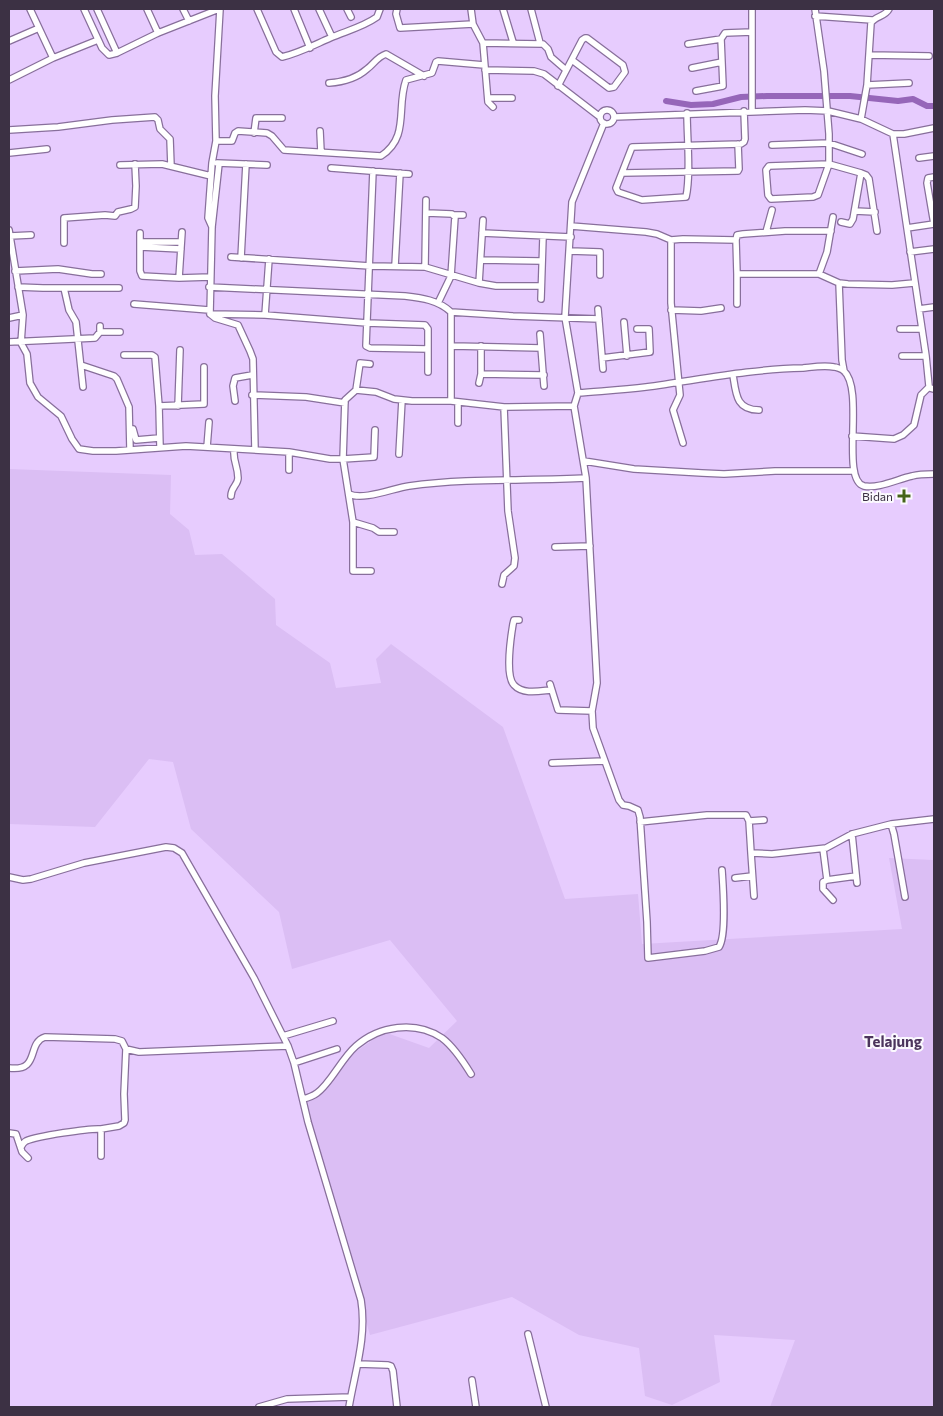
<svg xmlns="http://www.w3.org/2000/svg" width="943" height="1416" font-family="Commissioner,sans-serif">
  <rect width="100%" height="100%" fill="#e7ccfe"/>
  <!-- built -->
  <path fill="#dbbef4" d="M9,469L171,475L170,514L189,530L195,555L222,554L275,599L276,625L330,663L336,688L381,683L376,659L391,644L503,727L565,899L638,894L642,944L902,929L889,858L933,860L934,850V1407H770L795,1340L714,1335L720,1382L672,1405L645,1396L639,1348L579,1335L512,1297L370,1335L304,1106L347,1058L384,1032L429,1048L457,1021L390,940L292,969L279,912L191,829L173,762L149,759L95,827L9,824Z"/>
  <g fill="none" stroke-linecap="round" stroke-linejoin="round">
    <!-- canal -->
    <path stroke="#9666b9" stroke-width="6" d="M666,101L691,105L713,104L741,97L767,96H850L898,101L913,99L927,106H934"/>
    <!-- minor casing -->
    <g stroke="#886f9b" stroke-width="8">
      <path id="minor" d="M30,9L53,58
        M84,9L102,48L109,55L117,53L158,33L219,9
        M97,9L117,53
        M147,9L158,33
        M183,9L189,21
        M257,9L276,52L282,57C299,53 314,45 330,38C346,31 363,27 377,17L380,9
        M294,9L310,48
        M319,9L332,37
        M347,9L351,17
        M397,9L396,14L400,28L473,24
        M471,9L473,24L483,43L488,102L493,107
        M503,9L513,42
        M531,9L540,43
        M752,9V111
        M815,9L824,71L829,134V164L818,195L813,197L771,199L768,195L766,170L769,166L829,164L861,173L866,175L869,179L877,231
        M815,16L872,20
        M9,41L39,28
        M483,43L543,44L548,49L551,57L566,70
        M688,44L721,39L725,33L752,32
        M869,55L929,56
        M692,68L722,62
        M485,70L534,71L544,74L600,117
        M9,80L53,58L98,40
        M329,83C343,82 356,79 367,69C374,64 377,57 386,54L424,76
        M867,85L909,83
        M558,86L582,40L585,38H587L623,65L625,72L614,87L609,88L572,60
        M696,91L723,86L721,39
        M488,98H512
        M600 117a7 7 0 1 1 14 0a7 7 0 1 1-14 0Z
        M687,113C687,137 691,175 686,197L642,200L618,192L616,188L632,147L741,144L744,142L745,139L744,111
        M614,117L805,110L828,111L861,119L893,134H904L934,128
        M861,119L867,85L871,23C875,16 885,17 889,9
        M604,123L572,202L565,317L578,393L574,406L586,478L597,683L592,711L593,728L619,800L623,805L629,806L638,810L640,817L647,922L648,958L705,951L719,947C727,935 723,886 722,870
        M9,130L58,127L112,120L155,117L158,120L160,129L170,139L171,166
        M320,131L321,152
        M254,133L256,118H282
        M893,134L926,356L929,386L930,388L934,389
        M216,141H232L235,133L238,131L267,133L272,136L284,150L381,156C410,137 396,108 406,80L432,73L436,62L438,61L484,65
        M772,145L829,143L862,154
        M9,153L47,149
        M919,158L934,156
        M217,163L267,165
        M120,165L162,164L211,176
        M331,168L409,174
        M373,171L366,346L370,348L428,349
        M622,173L738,171L739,169L738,144
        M934,177L928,178L927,183L934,224
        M855,211L875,212
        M427,213L452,214L455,217L451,276L438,303
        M454,215H463
        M841,222L850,224L853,219L861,173
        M571,226L646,232L657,234L671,240L683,239L736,240L737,235L743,234L785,231H831
        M212,227L208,218L212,163L216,141L215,96L220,9
        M907,228L934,224
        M9,230L23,315L21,343L27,354L30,383L38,397L61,416L72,439L79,449L93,451H116L186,446L289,452L330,459H343L345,400L356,390L376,392L394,399L412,401H451L504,407L574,406
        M766,232L772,210
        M140,233V271L142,276L179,278L210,277
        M482,233L571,237
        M10,236L31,235
        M671,240V303L680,395L673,410L683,443
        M736,240L737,274H819L839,283L848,284L892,285L914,283
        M140,242H181
        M64,243V218L105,215L115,216L118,212L131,209L135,207L136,186L135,164
        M141,247L181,249
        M570,251L600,252V275
        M910,252L934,249
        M231,257L370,266L425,267L479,283L483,220
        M241,258L246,164
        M481,260L541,261
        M395,266L400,173
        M425,267L426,200
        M15,271L58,269L92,274H101
        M737,274V304
        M819,274L827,252L833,217
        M179,278L182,232
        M479,283L496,286H541
        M839,283L842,360L844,371
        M18,287L43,288H119
        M209,287L405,296C422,298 438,300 451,312L513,316L599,319
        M64,288L69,310L76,322L83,387
        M541,299L543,237
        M134,304L209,310
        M598,309L603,369
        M919,309L934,307
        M671,310L701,311L721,308
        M451,312V401
        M210,314L265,315L367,323L425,325L428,329V372
        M210,314L215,318L238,325L250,351L253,359L255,450
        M210,314L212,227L219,164
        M265,315L269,259
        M9,318L23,315
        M624,322L627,356
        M900,329H922
        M100,332H120
        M540,334L544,386
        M9,342L95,338L100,332V326
        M452,346L541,348
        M124,355H152L155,357L159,406L160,447
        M902,356H926
        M602,358L650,352L649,329H637
        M81,365L114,376L117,379L129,407L130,450
        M481,374L544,375
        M733,375C736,394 736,410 759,410
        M479,383L481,374V346
        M356,390L360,363L370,364
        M578,393C600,391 623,390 646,387C698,380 751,369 803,368C813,367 824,365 834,367C836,367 842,369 844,371C865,390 840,480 864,486C878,489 898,479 912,476C919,474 927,474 934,474
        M252,395L306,397L345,403
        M235,401L233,386L235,378L252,375
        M458,402V423
        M159,406L204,404V367
        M178,406L180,350
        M133,429L136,440L159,438
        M852,436L894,439L903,435L914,425L921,395L929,387
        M207,447L209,422
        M399,454L402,400
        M584,461L634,469L702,473L724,474L775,471H854
        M289,470V452
        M349,494C363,501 394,488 409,486C468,478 527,481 586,478
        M231,496C231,487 238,485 238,478C238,466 233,462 234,450
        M353,522L373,528L379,532H394
        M555,547L590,546
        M371,571H353V522L343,459L374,457L375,430
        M502,584L504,575L514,566L515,558L508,511L504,407
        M519,620H514L513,624C511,636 505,676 514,685C523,695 540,691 551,690
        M550,684L558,710L592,711
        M552,763L604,761
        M749,821L764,820
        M640,822L707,815H746L749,821L751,853L772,854L826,848L852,834L891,824L934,819
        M891,824L894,834L905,897
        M852,834L857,883
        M823,849L827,880
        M751,853L754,896
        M9,877L23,880L31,879L84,863L166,847L174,848L182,853L254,978L288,1046L294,1063L308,1122L361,1300C367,1337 355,1371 349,1407
        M735,878L752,876
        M833,900L823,889V882L827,880L856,876
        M283,1036L333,1021
        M294,1063L337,1049
        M9,1068C41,1072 26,1043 45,1037L115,1039L122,1041L126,1049L139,1052L288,1046
        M303,1099C307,1098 313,1096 317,1093C331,1083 341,1059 356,1046C379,1026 415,1020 442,1038C454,1047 463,1061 471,1074
        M9,1133L16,1134L22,1152L28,1158
        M21,1147C22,1145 24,1142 26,1141C37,1136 90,1128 101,1129
        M101,1156V1129L119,1126L124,1123L125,1120L124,1094L126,1049
        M528,1334L546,1407
        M358,1364L388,1365L391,1366L393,1371L397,1407
        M472,1380L476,1407
        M259,1407L287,1399L350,1397"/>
    </g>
    <!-- minor -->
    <use href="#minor" stroke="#fff" stroke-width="5.5"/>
  </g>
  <!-- markers -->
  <path fill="#456419" stroke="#fbf9fe" stroke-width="2" d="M901.5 488.5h5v5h5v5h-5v5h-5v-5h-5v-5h5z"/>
  <g text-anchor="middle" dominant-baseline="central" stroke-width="4" stroke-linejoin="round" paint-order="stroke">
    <!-- poi labels -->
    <g font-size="12" fill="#3c3144" stroke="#fbf9fe" text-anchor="end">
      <text x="893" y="496">Bidan</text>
    </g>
    <!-- quarter labels -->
    <g font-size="15" font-weight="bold" fill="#4c355d" stroke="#fbf9fe">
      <text x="893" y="1041">Telajung</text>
    </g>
  </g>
  <!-- border -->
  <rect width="943" height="1416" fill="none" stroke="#3c3144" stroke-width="20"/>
</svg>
